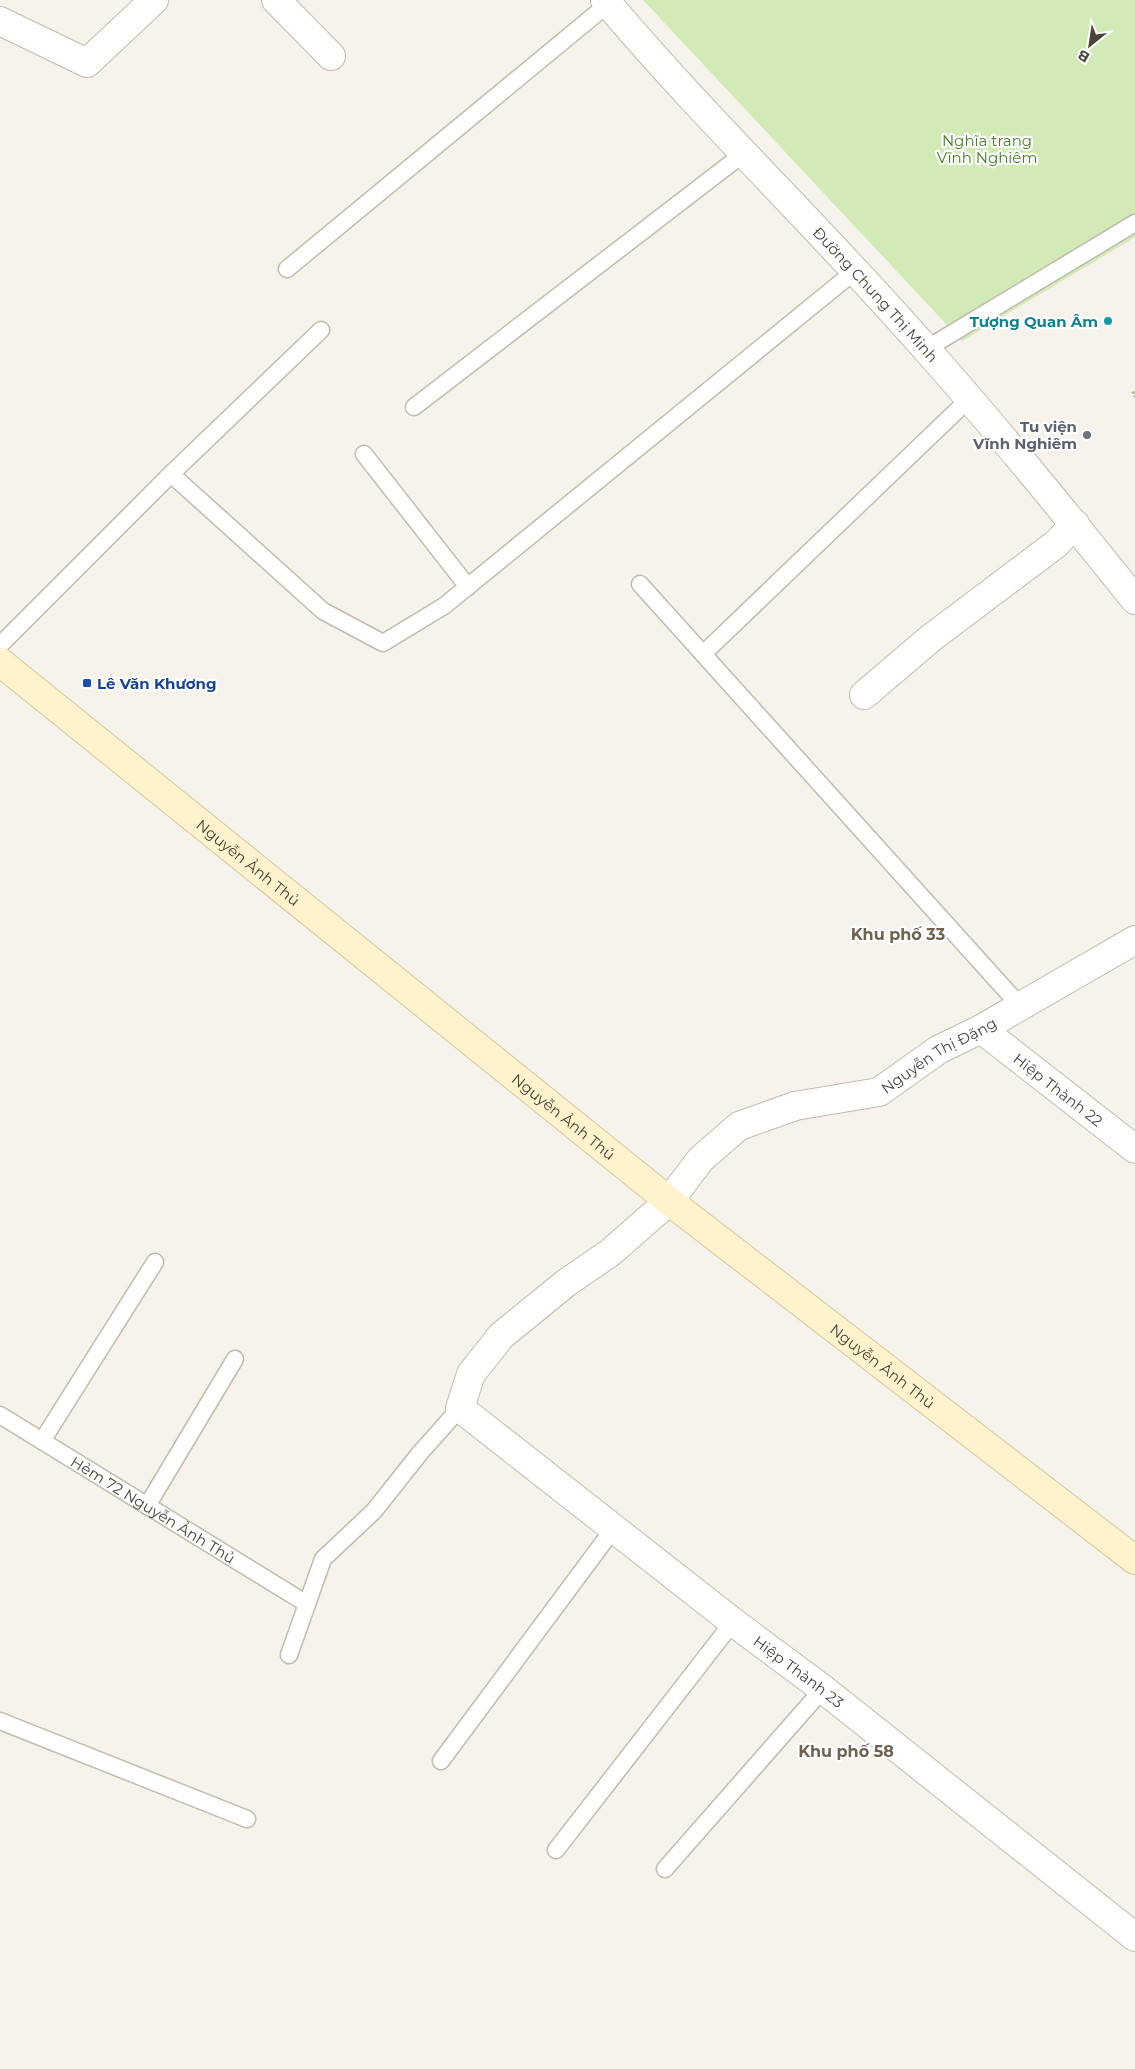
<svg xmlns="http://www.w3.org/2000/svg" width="1135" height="2069" font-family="Montserrat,sans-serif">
  <rect width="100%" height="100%" fill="#f6f3ec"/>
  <!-- green -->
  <path fill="#d2eab5" d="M643,0H1135V237L962,341Z"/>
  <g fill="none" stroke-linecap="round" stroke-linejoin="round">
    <!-- service casing -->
    <g stroke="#c2bbae" stroke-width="19">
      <g id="service">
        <path d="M287,269L608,4"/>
        <path d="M926,349L1135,223"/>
        <path d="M414,407L743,154"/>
        <path d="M364,454L468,587"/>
        <path d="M171,474L323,611L383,643L444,606L855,271"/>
        <path d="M640,584L1020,1006"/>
        <path d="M0,645L171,474L321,330"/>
        <path d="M703,654L969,399"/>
        <path id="s1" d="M0,1415L307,1604"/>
        <path d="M42,1441L155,1262"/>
        <path d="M147,1506L235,1359"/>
        <path d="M289,1655L323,1559L374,1511L420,1453L460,1408"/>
        <path d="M0,1721L247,1819"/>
        <path d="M441,1761L614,1528"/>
        <path d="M556,1850L733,1622"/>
        <path d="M665,1869L823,1689"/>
      </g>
    </g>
    <!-- minor casing -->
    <g stroke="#c2bbae" stroke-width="30">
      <g id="minor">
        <path d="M276,0L331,56"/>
        <path id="s2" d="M605,0C707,121 822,230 926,349C998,430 1067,515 1135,600"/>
        <path d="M0,21L87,63L154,0"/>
        <path d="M864,695L931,638L1056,544L1075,524"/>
        <path id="s3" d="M981,1029L1135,1149"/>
        <path id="s4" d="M669,1201L611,1252L566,1283L501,1336L471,1374L460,1408L733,1622L823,1689L1135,1937"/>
      </g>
    </g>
    <!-- tertiary casing -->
    <g stroke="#c2bbae" stroke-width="30">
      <g id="tertiary">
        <path id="s5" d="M669,1201L701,1159L739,1126L795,1106L879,1092L938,1050L981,1029L1135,940"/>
      </g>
    </g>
    <!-- secondary casing -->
    <g stroke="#d6c79b" stroke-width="30">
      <g id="secondary">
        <path id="s6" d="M0,662L669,1201L1135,1560"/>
      </g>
    </g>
    <!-- path -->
    <path stroke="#c4b79f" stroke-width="3" stroke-dasharray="2.5 2.5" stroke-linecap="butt" d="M1135,392L1133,393L1135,397"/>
    <!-- service -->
    <use href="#service" stroke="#fff" stroke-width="16"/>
    <!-- minor -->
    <use href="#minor" stroke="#fff" stroke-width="28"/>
    <!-- tertiary -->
    <use href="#tertiary" stroke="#fff" stroke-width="28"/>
    <!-- secondary -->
    <use href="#secondary" stroke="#fff3cd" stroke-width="28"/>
  </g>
  <!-- markers -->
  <circle fill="#0f9aa8" stroke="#fff" stroke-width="2" cx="1108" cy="321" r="5"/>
  <circle fill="#6b7280" stroke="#fff" stroke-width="2" cx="1087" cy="435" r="5"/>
  <rect fill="#1a4fb4" stroke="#fff" stroke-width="2" x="82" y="678" width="10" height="10" rx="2.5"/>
  <g text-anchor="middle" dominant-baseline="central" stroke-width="4.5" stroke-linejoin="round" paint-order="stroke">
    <!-- park labels -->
    <g font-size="15" fill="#4a7f2a" stroke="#fff">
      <text x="987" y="140">Nghĩa trang<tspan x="987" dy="17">Vĩnh Nghiêm</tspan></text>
    </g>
    <!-- street labels -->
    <g font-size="15" fill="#4b4439" stroke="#fff">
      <text stroke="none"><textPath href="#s2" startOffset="400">Đường Chung Thị Minh</textPath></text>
      <text stroke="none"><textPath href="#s6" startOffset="319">Nguyễn Ảnh Thủ</textPath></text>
      <text stroke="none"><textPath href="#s5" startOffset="318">Nguyễn Thị Đặng</textPath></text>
      <text stroke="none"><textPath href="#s3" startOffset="98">Hiệp Thành 22</textPath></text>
      <text stroke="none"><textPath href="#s6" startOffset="724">Nguyễn Ảnh Thủ</textPath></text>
      <text stroke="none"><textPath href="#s6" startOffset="1129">Nguyễn Ảnh Thủ</textPath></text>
      <text stroke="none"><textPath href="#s1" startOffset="180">Hẻm 72 Nguyễn Ảnh Thủ</textPath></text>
      <text stroke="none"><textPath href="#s4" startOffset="729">Hiệp Thành 23</textPath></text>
    </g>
    <!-- culture labels -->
    <g font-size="15" font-weight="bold" fill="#0d838f" stroke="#fff" text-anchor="end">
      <text x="1098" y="321">Tượng Quan Âm</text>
    </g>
    <!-- worship labels -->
    <g font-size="15" font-weight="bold" fill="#5b616d" stroke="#fff" text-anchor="end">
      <text x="1077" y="426">Tu viện<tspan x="1077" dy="17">Vĩnh Nghiêm</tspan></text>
    </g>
    <!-- transit labels -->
    <g font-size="15" font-weight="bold" fill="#164399" stroke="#fff" text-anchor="start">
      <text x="97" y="683">Lê Văn Khương</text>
    </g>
    <!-- neighbourhood labels -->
    <g font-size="16" font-weight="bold" fill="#6e6250" stroke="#fff">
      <text x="898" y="934">Khu phố 33</text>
      <text x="846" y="1751">Khu phố 58</text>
    </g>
  </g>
  <!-- north arrow -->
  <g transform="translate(1090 45) rotate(210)" stroke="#ffffff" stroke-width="4" paint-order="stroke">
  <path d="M0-4L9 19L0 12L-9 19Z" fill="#4b4439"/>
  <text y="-8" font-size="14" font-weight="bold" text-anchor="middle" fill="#4b4439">B</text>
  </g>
</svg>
